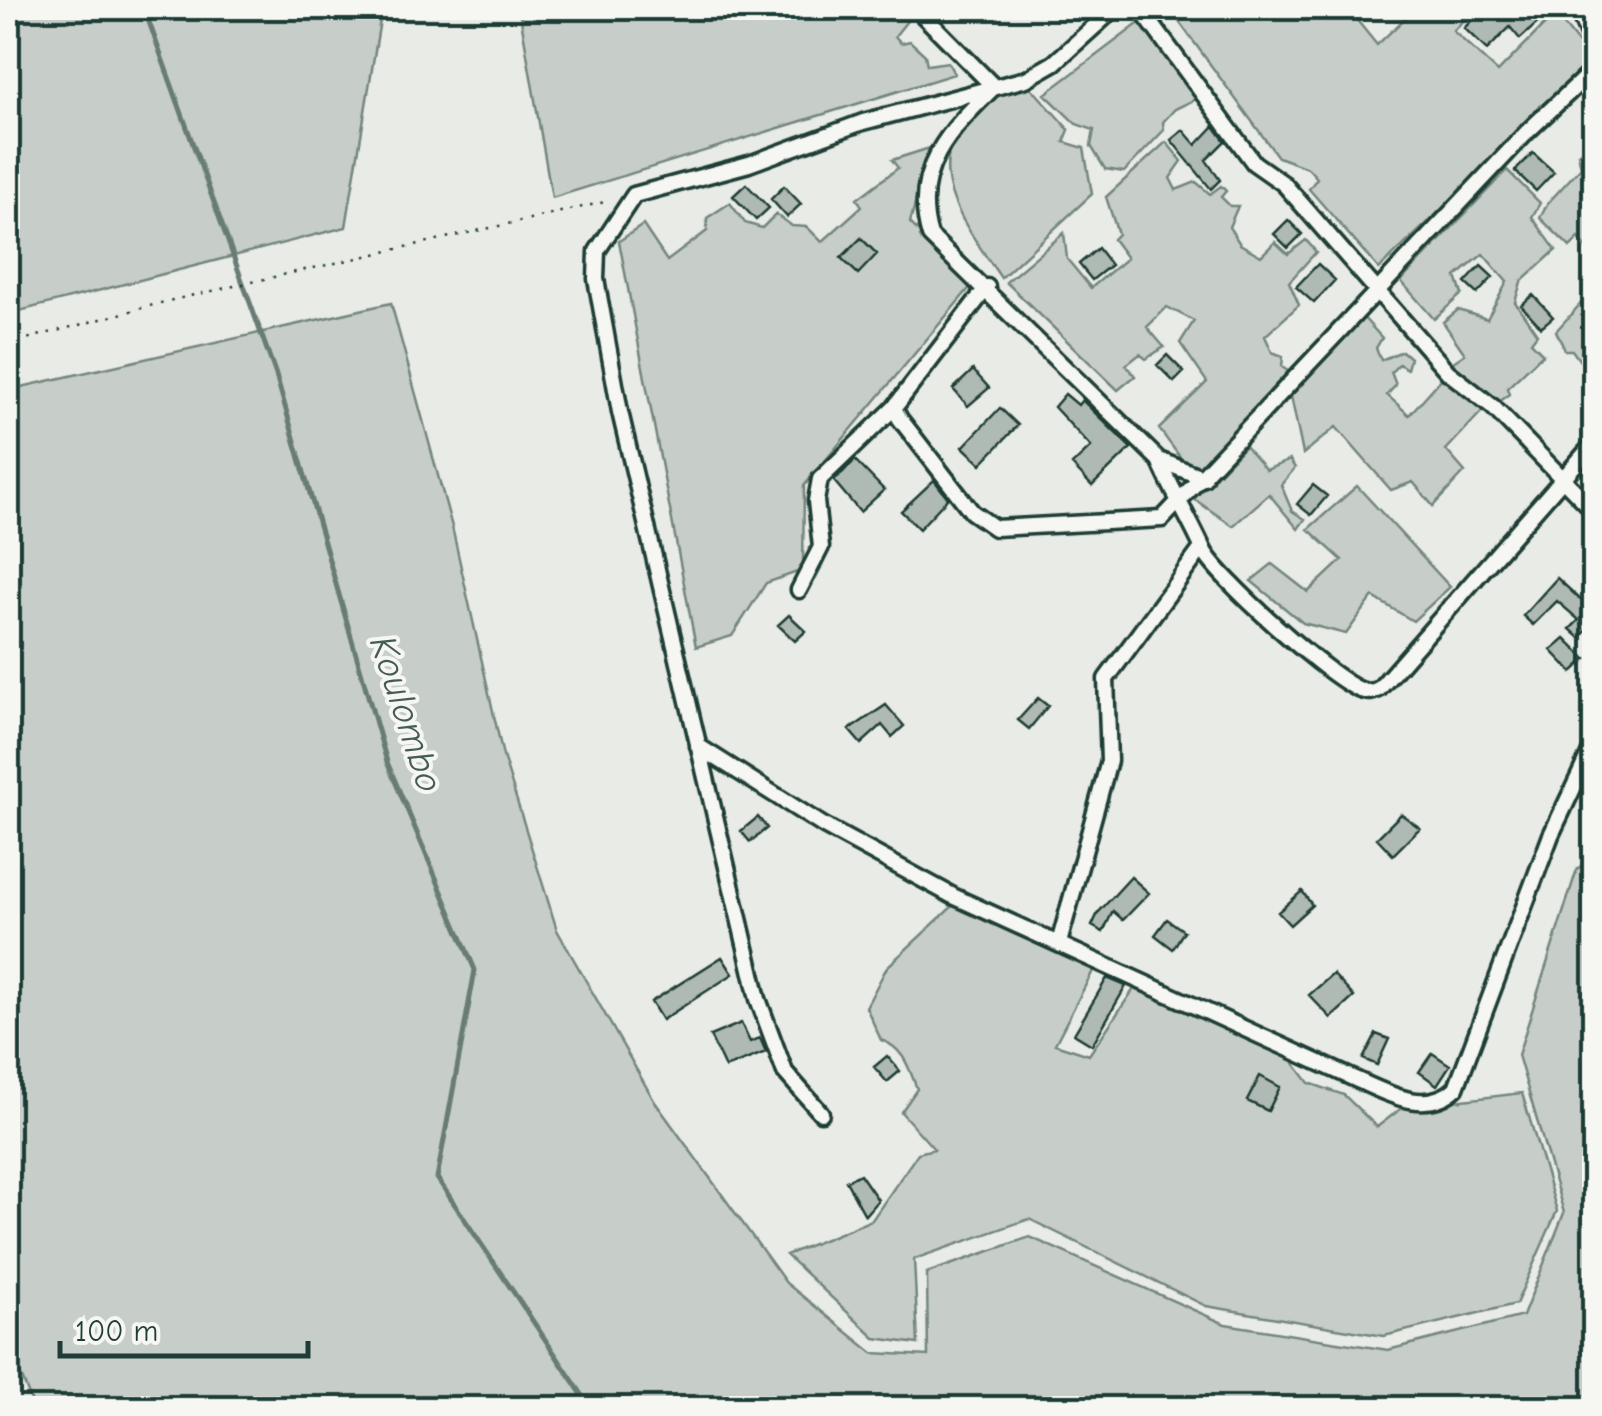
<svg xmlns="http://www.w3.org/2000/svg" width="1602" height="1416" font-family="'Comic Neue',sans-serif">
  <rect width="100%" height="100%" fill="#e9ebe7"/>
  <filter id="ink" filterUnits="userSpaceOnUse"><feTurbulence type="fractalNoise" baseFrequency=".01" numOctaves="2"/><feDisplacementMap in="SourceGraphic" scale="20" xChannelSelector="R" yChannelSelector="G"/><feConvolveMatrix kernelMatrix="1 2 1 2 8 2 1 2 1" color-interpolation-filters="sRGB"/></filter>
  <g filter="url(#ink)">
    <!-- green -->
    <path fill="#c7cec9" stroke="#73867e" stroke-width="2.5" d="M8,8H382L346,227L8,314Z
      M519,8H910L914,12L895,36L901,43L910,41L925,55L927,65L948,62L954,74L552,198Z
      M1169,8H1347L1377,45L1416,8H1476L1453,31L1498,72L1555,14L1594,63L1379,269L1309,189L1317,178L1308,168L1278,157Z
      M1142,21L1196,99L1175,109L1163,122L1164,130L1124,172L1105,169L1091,146L1094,130L1076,124L1045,94Z
      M1028,84L1069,130L1064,142L1084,148L1092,194L1001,278C970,232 917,170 969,119C988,100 1002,90 1028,84Z
      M1594,141V259L1579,238L1570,247L1540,218L1547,204L1581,167L1578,154Z
      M1166,142L1182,161L1170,178L1176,190L1196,182L1210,194L1221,186L1226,191L1221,197L1230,206H1238L1229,227L1240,244L1261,256L1275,242L1288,254L1306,240L1316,252L1289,282L1299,305L1265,336L1272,352L1283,356L1282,367L1292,374L1202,472L1186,465L1159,429L1207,382L1180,343L1194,321L1167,307L1147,327L1164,347L1146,359L1140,354L1126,365L1135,376L1118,390L1006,282L1064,233L1067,259L1091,288L1127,258L1113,239L1118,234L1106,197Z
      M930,148L910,223L972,285L804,486L803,570L766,583L732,636L696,647L619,241L643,225L667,261L707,231V218L730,203L745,223L762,228L776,214L792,226L807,227L822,242L862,206L857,199L898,168L892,160Z
      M1507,170L1540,203L1532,217L1556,250L1521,282L1515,302L1537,334L1531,342L1543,354L1507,388L1509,394L1497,404L1450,364L1465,354L1443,322L1458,310L1487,319L1507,282L1483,254L1456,277L1462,294L1434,319L1401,281Z
      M1594,289V363L1587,371L1572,350H1565L1556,331Z
      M391,303L452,527L503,756L557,930L655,1102L786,1283L873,1353L928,1356L927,1273L1030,1237L1225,1324L1388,1350L1523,1316L1564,1213L1518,1055L1577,869L1594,856V1408H34L8,1343V390Z
      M1362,316L1382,338L1376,348L1381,360L1402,351L1410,358L1407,369L1399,364L1391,372L1396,385L1387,395L1409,415L1443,377L1485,408L1446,450L1465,472L1433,506L1413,482L1391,490L1336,427L1303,454L1291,396Z
      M1245,446L1266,470L1290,460L1295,468L1281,485L1292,511L1305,519L1298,529L1269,494L1233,526L1194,499Z
      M1357,486L1450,587L1413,621L1373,597L1346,634L1303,623L1251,581L1272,564L1308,592L1342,560L1308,529Z
      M957,902L1095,967L1055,1044L1089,1055L1138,983L1297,1056L1294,1063L1309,1083L1344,1095L1377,1127L1403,1107L1522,1093L1557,1211L1516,1304L1384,1336L1206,1306L1029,1219L914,1259L918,1344L875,1338L786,1255L872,1220L918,1153L934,1149L901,1112L917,1089C909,1068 904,1048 881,1040L866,1007L887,967Z"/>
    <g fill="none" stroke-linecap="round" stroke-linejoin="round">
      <!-- stream -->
      <path stroke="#687c75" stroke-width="5" d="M144,8L276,375L387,762L475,970L437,1178L591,1408"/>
    </g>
    <!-- building -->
    <path fill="#b0bab5" stroke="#1f3d34" stroke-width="2.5" d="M1484,8H1531L1542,19L1520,39L1510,27L1487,50L1464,28Z
      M1214,126L1225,141L1206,160L1220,180L1211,189L1171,140L1183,130L1196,145Z
      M1533,153L1554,172L1536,191L1515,171Z
      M746,184L769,208L756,220L733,196Z
      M784,186L801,204L787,217L771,199Z
      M1288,220L1302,234L1288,248L1274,234Z
      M861,238L877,254L858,274L841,258Z
      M1098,248L1111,265L1092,280L1079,264Z
      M1318,264L1335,280L1314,303L1296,287Z
      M1481,266L1493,277L1477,294L1465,283Z
      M1533,295L1553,317L1541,327L1521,305Z
      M1167,355L1184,372L1174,382L1157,365Z
      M973,370L989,388L968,406L953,389Z
      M1065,394L1078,405L1082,400L1131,448L1092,486L1072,465L1091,447L1054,407Z
      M1000,408L1018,425L981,464L963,447Z
      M855,460L884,490L860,512L834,481Z
      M934,480L948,498L919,529L901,511Z
      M1313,485L1327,496L1311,515L1297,504Z
      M1557,578L1594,612V621L1580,638L1570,629L1579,620L1557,601L1533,625L1523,616Z
      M789,615L806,631L795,641L778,625Z
      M1565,638L1586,659L1572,672L1551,650Z
      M1038,698L1048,706L1029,729L1018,720Z
      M886,705L904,726L892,737L882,725L861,744L849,730Z
      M1401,814L1420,828L1393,855L1377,838Z
      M758,817L767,828L750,842L741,831Z
      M1131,877L1149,893L1123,920L1113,911L1103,932L1092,926L1098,913Z
      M1302,891L1312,905L1290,925L1278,912Z
      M1167,919L1184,931L1173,949L1155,935Z
      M722,957L733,974L662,1020L651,1002Z
      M1333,974L1354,997L1331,1018L1309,995Z
      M1107,978L1126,986L1092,1045L1074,1034Z
      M741,1023L750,1042L760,1038L766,1052L725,1068L710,1036Z
      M1376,1034L1389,1039L1377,1065L1363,1059Z
      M1432,1053L1450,1065L1437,1085L1419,1072Z
      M887,1056L900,1071L887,1082L874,1067Z
      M1260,1076L1280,1087L1268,1111L1247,1101Z
      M860,1174L878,1200L865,1215L846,1181Z"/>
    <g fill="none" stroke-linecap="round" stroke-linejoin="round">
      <!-- street casing -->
      <g stroke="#1f3d34" stroke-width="21">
        <path id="street" d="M916,8L994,87C950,130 910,170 930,236L1159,460C1172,491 1190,520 1203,549C1213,574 1337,685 1364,691C1371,693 1373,691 1379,689L1594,443
          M1140,8L1254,163L1284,184L1448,372L1493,407L1594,511
          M1577,8L1594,49
          M987,287L894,408L900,419L972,512L995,528L1162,519L1528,131L1594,69
          M1159,460L1204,478
          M799,590L821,547L816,501L820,479L894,408
          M698,746L824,826L953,896L1355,1079C1387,1093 1426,1116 1456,1088L1551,835L1594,744
          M1059,943L1109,761L1106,679L1202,548
          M821,1113L785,1072L758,999L620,412L596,279L597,251L634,195L749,164L863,122L1026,79L1054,63L1115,8"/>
      </g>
      <!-- path -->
      <path stroke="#1f3d34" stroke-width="2.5" stroke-dasharray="2.5 8" stroke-linecap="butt" d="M8,344L168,301L609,201"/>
      <!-- street -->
      <use href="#street" stroke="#f6f6f2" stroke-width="14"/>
    </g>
  </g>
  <g text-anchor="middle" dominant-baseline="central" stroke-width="8" stroke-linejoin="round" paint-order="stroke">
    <!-- water labels -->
    <g font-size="38" font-style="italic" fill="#445c54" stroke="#f6f6f2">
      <text transform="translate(406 714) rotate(72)">Koulombo</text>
    </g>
  </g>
  <!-- margin -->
  <rect width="1602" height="1416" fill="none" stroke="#f6f6f2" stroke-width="40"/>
  <rect x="20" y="20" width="1562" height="1376" fill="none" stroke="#1f3d34" stroke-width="4" filter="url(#ink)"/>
  <!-- scale -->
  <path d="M60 1341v15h248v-15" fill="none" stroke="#1f3d34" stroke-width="5"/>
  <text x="75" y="1341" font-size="30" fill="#1f3d34" stroke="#f6f6f2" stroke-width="8" paint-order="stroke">100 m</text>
</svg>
